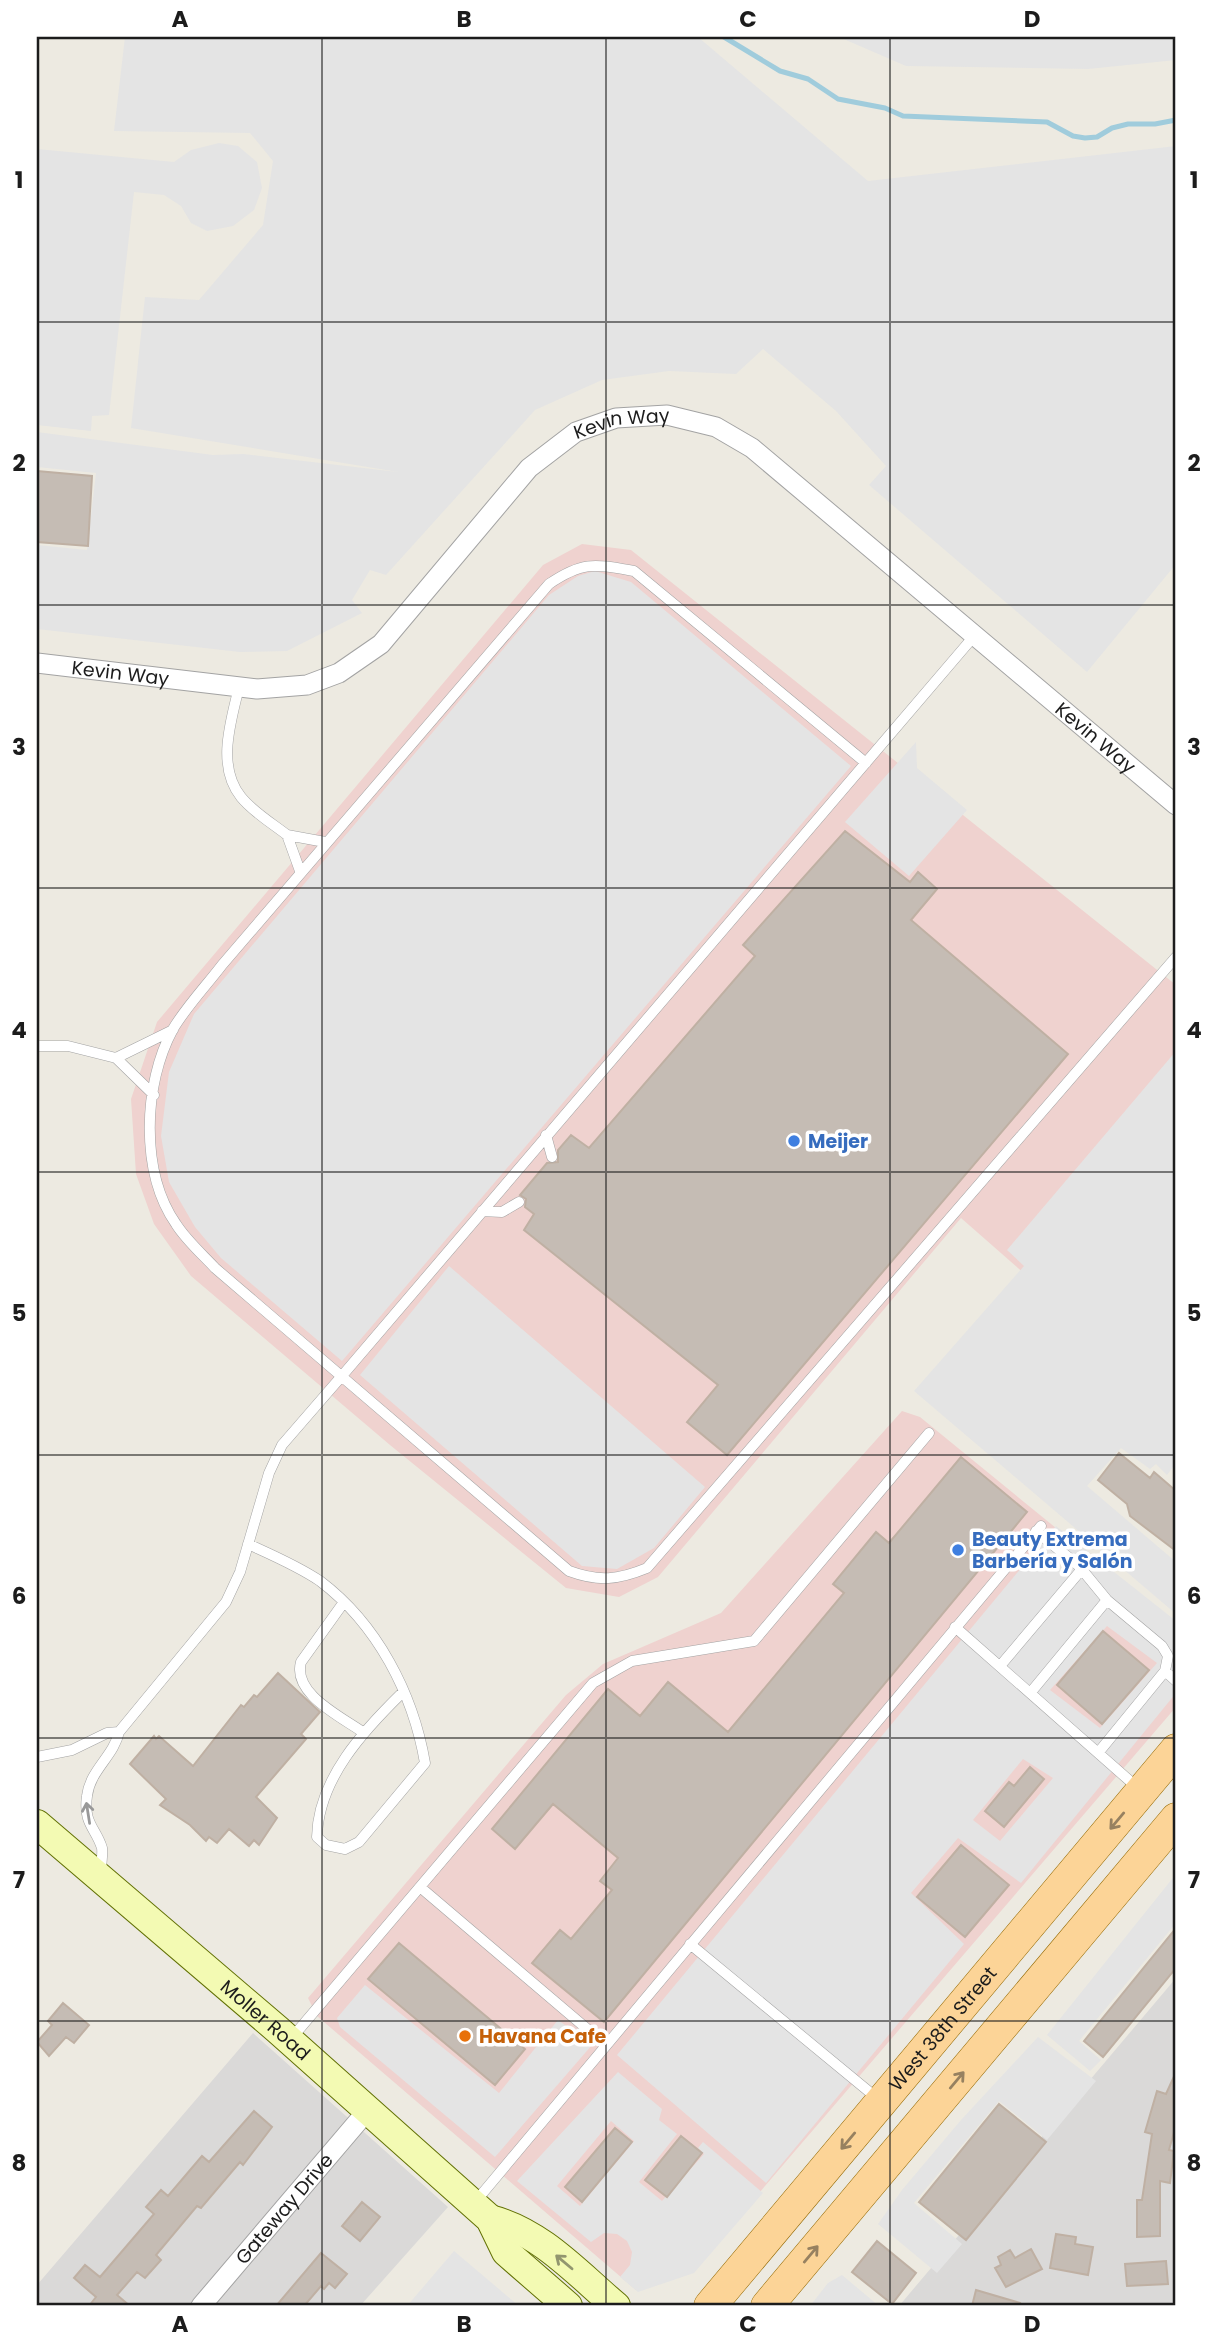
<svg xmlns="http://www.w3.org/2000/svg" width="1213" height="2343" font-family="Poppins,sans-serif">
  <rect width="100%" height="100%" fill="#edeae1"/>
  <!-- residential -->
  <path fill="#dad9d8" d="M1176,1978V2306H899Z
    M253,2033L448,2207L360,2306H37V2285Z"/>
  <!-- commercial -->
  <path fill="#efd2cf" d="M582,544L631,550L1176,985V1407L961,1218L658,1577L619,1597L566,1588L390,1445L191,1276L154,1224L136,1174L131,1099L157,1022L543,565Z
    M902,1411L920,1417L1176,1626V1707L693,2270L636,2290L317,2016L308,1998L566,1695L603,1664L721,1613Z"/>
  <!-- parking -->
  <path fill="#e4e4e4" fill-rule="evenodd" d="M125,37H698L868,181L1176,146V564L1087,672L869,485L886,466L836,411L763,349L736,374L669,371L602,380L535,410L386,575L370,570L352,600L362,613L287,651L240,652L37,629V545L87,550L96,473L37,467V432L213,455L243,454L398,472L131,428L145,297L199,300L263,225L273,161L250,133L114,131Z
    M839,37H1176V60L1088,69L906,66Z
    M219,143L238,146L257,162L262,188L254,210L233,226L207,231L191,223L181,206L164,195L134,192L109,415L92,416L91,431L37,425V149L174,162L191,150Z
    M595,571L631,582L851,766L342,1361L221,1258L195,1227L169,1182L161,1136L169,1072L194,1014L549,595L578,576Z
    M916,742L917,768L967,810L909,876L845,822Z
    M1176,1051V1463L1167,1475L1156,1464L1150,1469L1121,1448L1087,1486L1176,1562V1614L914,1391L1024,1266L1007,1250Z
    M449,1266L705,1487L654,1548L617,1569L582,1566L360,1375Z
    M1056,1526L1176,1621V1693L1021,1883L958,1838L911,1893L964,1944L766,2183L617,2055ZM1107,1626L1157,1663L1100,1728L1050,1690ZM1023,1759L1053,1778L1000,1841L973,1820Z
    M1176,1874V1923L1079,2041L1101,2060L1090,2071L1047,2035Z
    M365,1985L499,2093L558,2020L592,2045L495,2157L340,2027L337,2018Z
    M1038,2037L1096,2081L1047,2140L999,2101L914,2203L962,2244L937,2273L878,2224L902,2190L961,2120Z
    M618,2072L662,2109L659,2120L677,2134L639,2182L662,2201L704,2154L698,2148L703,2142L763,2193L694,2273L638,2292L620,2277L630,2265L632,2252L627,2241L617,2234L604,2233L591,2242L517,2181ZM611,2121L634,2141L580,2206L557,2186Z
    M454,2251L519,2306H407Z
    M842,2275L879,2306H810L828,2283Z"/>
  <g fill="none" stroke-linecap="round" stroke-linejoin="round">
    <!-- stream -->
    <path stroke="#a0ccdc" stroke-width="5" d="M724,37L780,71L808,79L838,99L885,108L903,116L1047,122L1073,136L1085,138L1097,137L1112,128L1128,124H1155L1176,120"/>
  </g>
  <!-- building -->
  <path fill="#c5bcb4" stroke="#bfb0a3" stroke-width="2" d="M37,471L92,476L88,546L37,542Z
    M845,831L910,882L918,872L937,889L911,920L1068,1054L727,1455L687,1422L718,1385L524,1230L534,1214L525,1207L526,1199L520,1195L547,1163L558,1162V1150L571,1135L589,1148L755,956L743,945Z
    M1119,1453L1150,1478L1154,1472L1176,1491V1551L1130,1516L1127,1504L1098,1480Z
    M961,1457L1027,1512L604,2022L532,1963L560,1930L571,1939L612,1890L600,1881L618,1858L553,1804L515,1849L492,1829L608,1689L640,1716L668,1682L728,1732L844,1593L833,1584L876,1532L889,1543Z
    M1103,1631L1149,1670L1102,1724L1057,1685Z
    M278,1673L320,1712L301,1734L306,1739L256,1797L277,1818L259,1845L254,1840L249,1846L229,1829L217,1843L209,1837L206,1841L190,1825L160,1805L166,1799L130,1764L154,1736L156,1739L159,1736L193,1766L241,1705L244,1707L254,1695L257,1697Z
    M1030,1767L1044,1779L1004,1827L985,1811L1009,1782L1014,1786Z
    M961,1845L1009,1885L965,1937L917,1897Z
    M1176,1928V1968L1103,2057L1084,2041Z
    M399,1943L525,2049L495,2085L368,1979Z
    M63,2003L89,2025L74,2043L66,2037L49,2056L37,2042L52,2025L48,2021Z
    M1176,2072V2125L1169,2150L1174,2151L1170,2183L1160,2181V2236L1137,2237V2200H1142L1152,2134L1145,2132L1157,2091L1166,2094Z
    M999,2104L1046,2142L966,2240L919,2202Z
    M254,2111L272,2127L243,2165L240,2162L201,2208L197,2206L156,2255L161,2260L145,2278L137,2272L117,2295L130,2306H89L96,2297L74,2278L85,2265L100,2277L154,2214L146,2207L161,2190L168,2196L202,2156L209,2162Z
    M615,2128L632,2142L582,2202L565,2187Z
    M681,2136L702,2153L667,2197L645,2180Z
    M362,2202L380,2217L360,2241L342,2226Z
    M1056,2234L1076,2237L1075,2244L1093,2247L1088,2275L1050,2268Z
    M877,2241L916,2273L892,2304L852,2272Z
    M1031,2249L1042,2269L1006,2287L995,2268L1001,2265L998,2257L1010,2250L1015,2258Z
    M321,2253L347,2274L335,2288L329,2283L324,2289L321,2286L304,2306H276Z
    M1166,2261L1168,2284L1127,2286L1125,2264Z
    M976,2290L1020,2303L1019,2306H972Z"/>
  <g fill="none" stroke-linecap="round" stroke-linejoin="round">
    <!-- lane casing -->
    <g stroke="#a3a3a3" stroke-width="11">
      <path id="lane" d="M239,687C231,721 216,766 241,797C253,812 273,824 287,835
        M866,763L634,571C594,564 583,561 549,584L222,965C206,986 186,1007 173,1029C143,1084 140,1172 176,1224C186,1240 202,1254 215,1268L569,1571C599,1582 618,1580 647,1568L1176,957
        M300,871L287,835L325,842
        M37,1046H68L116,1058
        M154,1095L116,1058L173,1030
        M546,1135L552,1157
        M482,1211L502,1212L519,1202
        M1036,1531L1079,1566L1107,1600L1162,1646L1168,1656L1165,1671
        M248,1544C272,1555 298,1566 320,1581C377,1624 413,1693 425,1763L359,1842L345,1849L326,1845L317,1837C318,1779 364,1730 403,1692
        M344,1602L301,1662C292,1694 342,1717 364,1733
        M955,1627L1139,1789
        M1000,1666L1082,1569
        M1031,1692L1107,1600
        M1098,1753L1165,1671L1176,1681
        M37,1757L72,1750L107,1733L119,1732
        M101,1871C101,1864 103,1854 102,1848C96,1828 83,1824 87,1796C90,1770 114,1756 119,1732L226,1602L240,1572L269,1473L282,1445L347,1370L975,635
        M420,1887L606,2045
        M690,1944L878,2099
        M290,2040L593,1683L632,1661L754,1641L929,1433
        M476,2201L1041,1526"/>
    </g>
    <!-- street casing -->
    <g stroke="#a3a3a3" stroke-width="21">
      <g id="street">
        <path id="s1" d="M37,663L257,689L307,685L339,673L381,644L529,468L576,432L616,418L667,415L716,427L752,448L1176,805"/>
        <path id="s2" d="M201,2306L367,2111"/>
      </g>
    </g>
    <!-- secondary casing -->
    <g stroke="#627104" stroke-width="30">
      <g id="secondary">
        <path id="s3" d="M37,1824L278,2030L490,2219L506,2252L568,2306"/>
        <path d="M490,2219C541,2232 577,2273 616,2306"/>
      </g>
    </g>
    <!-- primary casing -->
    <g stroke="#936800" stroke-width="33">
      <g id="primary">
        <path id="s4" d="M710,2306L1176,1750"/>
        <path d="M767,2306L1176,1819"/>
      </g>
    </g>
    <!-- lane -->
    <use href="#lane" stroke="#fff" stroke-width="10"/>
    <!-- street -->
    <use href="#street" stroke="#fff" stroke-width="19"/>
    <!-- secondary -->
    <use href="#secondary" stroke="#f3fab3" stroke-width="28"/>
    <!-- primary -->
    <use href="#primary" stroke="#fcd497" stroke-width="32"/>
  </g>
  <!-- one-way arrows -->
  <defs><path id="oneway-shaft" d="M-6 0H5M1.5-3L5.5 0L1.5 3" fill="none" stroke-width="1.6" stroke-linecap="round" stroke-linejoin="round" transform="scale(1.75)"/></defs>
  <use stroke="#999" href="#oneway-shaft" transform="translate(88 1813) rotate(-99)"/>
  <g stroke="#978160">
    <use href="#oneway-shaft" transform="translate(1117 1821) rotate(130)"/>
    <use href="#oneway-shaft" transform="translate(957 2080) rotate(-50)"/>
    <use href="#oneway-shaft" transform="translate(848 2141) rotate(130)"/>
    <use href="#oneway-shaft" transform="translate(811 2254) rotate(-50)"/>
  </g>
  <use stroke="#92966f" href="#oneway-shaft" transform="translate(564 2262) rotate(-140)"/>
  <!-- grid -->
  <path fill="none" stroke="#1c1c1c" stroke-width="2" stroke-opacity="0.55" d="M322,37V2306M606,37V2306M890,37V2306M37,322H1176M37,605H1176M37,888H1176M37,1172H1176M37,1455H1176M37,1738H1176M37,2021H1176"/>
  <!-- markers -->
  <g fill="#3f7fe0" stroke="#fff" stroke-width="2.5">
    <circle cx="794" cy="1141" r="7"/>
    <circle cx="958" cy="1550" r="7"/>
  </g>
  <circle fill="#e8710a" stroke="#fff" stroke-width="2.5" cx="465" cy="2036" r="7"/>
  <g text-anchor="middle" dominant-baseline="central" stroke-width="7" stroke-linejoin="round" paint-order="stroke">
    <!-- street labels -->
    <g font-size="19" fill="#1c1c1c" stroke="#fff">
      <text stroke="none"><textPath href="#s1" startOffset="693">Kevin Way</textPath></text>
      <text stroke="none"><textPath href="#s1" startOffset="84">Kevin Way</textPath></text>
      <text stroke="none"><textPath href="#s1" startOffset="1281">Kevin Way</textPath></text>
      <text stroke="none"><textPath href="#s3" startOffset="301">Moller Road</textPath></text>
      <text stroke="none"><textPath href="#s4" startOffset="362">West 38th Street</textPath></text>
      <text stroke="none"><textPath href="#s2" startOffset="128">Gateway Drive</textPath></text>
    </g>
    <!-- shop labels -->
    <g font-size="19" font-weight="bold" fill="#366cbe" stroke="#fff" text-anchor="start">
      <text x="808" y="1141">Meijer</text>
      <text x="972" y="1539">Beauty Extrema<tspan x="972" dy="22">Barbería y Salón</tspan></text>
    </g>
    <!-- food labels -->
    <g font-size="19" font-weight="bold" fill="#c56008" stroke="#fff" text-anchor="start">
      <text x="479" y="2036">Havana Cafe</text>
    </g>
  </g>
  <!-- border -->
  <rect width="1213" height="2343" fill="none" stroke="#ffffff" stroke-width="77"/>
  <rect x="38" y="38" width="1136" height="2266" fill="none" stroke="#1c1c1c" stroke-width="2.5"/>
  <g font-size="23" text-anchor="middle" font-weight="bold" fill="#1c1c1c">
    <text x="180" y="27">A</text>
    <text x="464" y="27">B</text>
    <text x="748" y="27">C</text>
    <text x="1032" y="27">D</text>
    <text x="19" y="188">1</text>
    <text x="1194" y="188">1</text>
    <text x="19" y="471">2</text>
    <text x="1194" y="471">2</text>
    <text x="19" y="755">3</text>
    <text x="1194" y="755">3</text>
    <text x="19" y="1038">4</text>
    <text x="1194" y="1038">4</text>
    <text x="19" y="1321">5</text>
    <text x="1194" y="1321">5</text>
    <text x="19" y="1604">6</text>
    <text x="1194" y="1604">6</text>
    <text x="19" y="1888">7</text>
    <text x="1194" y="1888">7</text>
    <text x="19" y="2171">8</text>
    <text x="1194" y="2171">8</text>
    <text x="180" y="2332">A</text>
    <text x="464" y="2332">B</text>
    <text x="748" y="2332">C</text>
    <text x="1032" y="2332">D</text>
  </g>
</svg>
